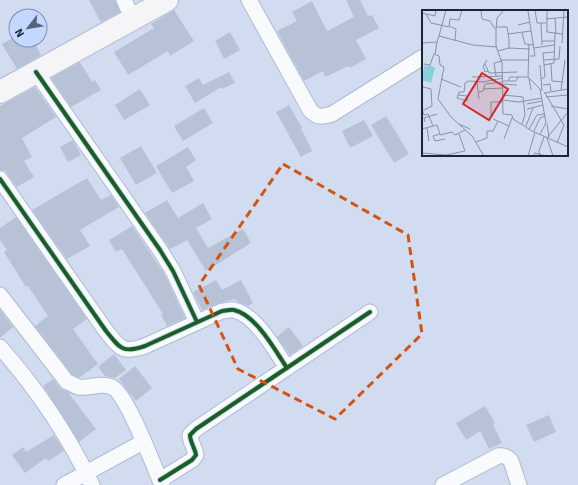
<svg xmlns="http://www.w3.org/2000/svg" width="578" height="485" font-family="Signika,sans-serif">
  <rect width="100%" height="100%" fill="#d1dcf0"/>
  <!-- building -->
  <path fill="#b7c2d7" d="M89,0H115L120,12L101,22Z
    M346,0H360L368,16L372,15L379,28L356,40L366,59L350,68L349,66L325,77L323,71L304,81L277,31L297,21L292,12L312,1L327,31L354,17Z
    M174,10L194,41L170,56L168,51L128,75L114,52L154,28L151,24Z
    M230,32L240,50L224,59L215,41Z
    M16,36V40H33L41,55L17,69L2,44Z
    M80,62L92,82L95,80L101,90L71,107L51,78Z
    M229,72L235,83L222,89L221,87L195,103L185,86L199,78L203,85Z
    M35,87L56,117L22,138L32,157L24,161L34,177L17,187L5,171L0,170V106Z
    M140,89L150,105L124,120L115,105Z
    M289,105L302,128H301L312,151L301,157L276,112Z
    M204,108L213,123L183,141L174,126Z
    M386,116L409,154L394,163L371,125Z
    M364,120L373,136L350,148L342,131Z
    M73,140L81,155L68,162L60,147Z
    M141,146L157,173L136,185L120,158Z
    M188,147L196,160L186,167L194,181L172,193L156,166Z
    M87,178L101,200L111,195L119,207L80,230L90,246L67,259L32,210Z
    M167,200L178,218L203,203L212,219L196,228L208,248L243,229L251,243L206,271L187,240L170,249L145,213Z
    M16,217L87,319L73,329L98,364L79,378L72,374L35,326L48,316L28,286L26,287L4,252L7,250L0,240V228Z
    M132,226L165,275L185,318L167,326L161,315L163,314L122,249L116,252L109,240Z
    M216,280L222,290L241,280L253,303L248,306L236,301L235,299L219,303L202,310L193,292Z
    M0,310L13,327L0,338Z
    M289,327L303,346L290,355L277,337Z
    M114,354L126,370L115,378L105,376L98,367Z
    M135,366L152,388L136,401L119,379Z
    M53,379L60,388L70,393V395L96,429L79,442L43,386Z
    M485,406L495,423L493,424L502,443L489,449L480,431L466,440L456,423Z
    M549,415L556,432L534,442L526,425Z
    M54,435L64,451L48,461L46,458L25,473L12,455L23,447L26,452Z"/>
  <g fill="none" stroke-linecap="round" stroke-linejoin="round">
    <!-- street casing -->
    <g stroke="#afbace" stroke-width="17">
      <path id="street" d="M124,0L133,19
        M249,0L310,110C317,118 322,117 332,114L423,57
        M36,72L160,250L173,271L197,322
        M0,179L106,331C120,348 122,354 145,346L222,311C226,311 231,309 234,310C256,315 275,350 287,368
        M0,295L67,382C71,383 75,386 78,387C90,389 100,382 112,387C127,394 154,467 162,485
        M0,347C37,389 68,435 92,485
        M160,480L192,460L196,455C195,448 190,442 190,435L196,429L370,312
        M64,485L143,442
        M443,485L498,456C504,455 507,456 511,461L519,485"/>
    </g>
    <!-- secondary casing -->
    <g stroke="#afbace" stroke-width="24">
      <path id="secondary" d="M0,92L167,0"/>
    </g>
    <!-- street -->
    <use href="#street" stroke="#f8fafd" stroke-width="15"/>
    <!-- secondary -->
    <use href="#secondary" stroke="#f5f4f7" stroke-width="22"/>
    <!-- cycleway casing -->
    <g stroke="#c4d8fd" stroke-width="6">
      <path id="cycleway" d="M36,72L160,250L173,271L197,322
        M0,179L106,331C120,348 122,354 145,346L222,311C226,311 231,309 234,310C256,315 275,350 287,368
        M160,480L192,460L196,455C195,448 190,442 190,435L196,429L370,312"/>
    </g>
    <!-- cycleway -->
    <use href="#cycleway" stroke="#1b5e20" stroke-width="4"/>
  </g>
  <!-- marked area -->
  <path fill="none" stroke="#d35411" stroke-width="3" stroke-dasharray="8 5" stroke-linejoin="round" d="M283,164L408,235L422,334L335,419L238,369L199,285Z"/>
  <!-- overview -->
  <g transform="translate(422 10)">
    <rect width="146" height="146" fill="#d1dcf0"/>
    <path d="M8,55L13,58L9,73L0,70L2,56Z" fill="#8acfdc"/>
    <path fill="none" stroke="#8792a8" stroke-width="1" d="M24,0L17,26L51,35L75,37M59,0L60,9L68,11L73,19M82,0L75,8L74,19V36L80,53L81,104L90,105L91,109L110,121L146,137M85,0H113M113,0L115,13H124M125,0V22L140,24M106,1L113,46H108M0,3L4,4L9,13L27,17M4,4L13,6L14,0M133,8L134,24M124,9L146,7M119,13L120,35M96,15L108,12M74,17H85L87,29V38L76,41M100,23L103,34L112,35M86,24L109,21M33,31L34,19L27,16L28,9L37,10L40,0M120,31H133M0,33L15,32L17,26M140,33L142,0M107,34L106,67L118,79L124,113L118,124M87,38L108,39M112,38L132,35M13,44L15,32M65,50L61,56L63,62L66,61M79,50H106M122,50L137,49L138,36M2,54L8,55L12,44L17,46L18,55L22,57L16,89L29,107L50,126L62,146M63,54L67,63L95,62M129,54L130,71L141,72M118,55L120,81M122,55L132,53L133,23M74,66L72,53L80,51M50,67L81,66M107,68L109,80M19,69L39,77M119,69L123,67L121,43L132,42M81,71H94L96,67M86,71L88,67H106M55,72L57,89M81,74L95,75M121,75L128,74L129,81M62,79L81,78M0,80L1,77L9,79L10,96L0,101M139,80L143,50M57,82L61,81L63,74L81,72M122,83L146,79M123,83L142,115L135,133M36,85L45,86V91L35,88L37,82H42L43,73L47,71L61,72L81,68M81,85L101,87L103,105L100,114M124,87L146,85M80,90L97,92L120,88M105,94L120,91M129,96L146,99M105,99L121,95M0,100L2,105L6,104L11,116M69,105V92H80M71,109L87,116M3,112L2,108L15,104M37,114L48,119M125,114L127,127M104,116L111,98M5,118L7,131M0,119L15,115L18,124L11,126L13,131L23,129M107,119L115,105L122,104M112,121L118,108L123,106M18,125L30,122L33,125L43,120M82,129L90,108M54,132L65,128V121H71L76,111M0,143L24,145L43,141L37,124M106,146L113,122M111,146L113,143L124,146M118,146L117,141L122,127M131,146L125,128L146,102"/>
    <path fill="#d62828" fill-opacity="0.15" stroke="#d62828" stroke-width="2" d="M60,63L86,79L67,110L41,94Z"/>
    <rect width="146" height="146" fill="none" stroke="#18243b" stroke-width="2"/>
  </g>
  <!-- north arrow -->
  <g transform="translate(28 28) rotate(239)"><circle r="19" fill="#c4d8fd" stroke="#7f90af"/>
  <path d="M0-3L7 15L0 10L-7 15Z" fill="#59647a"/>
  <text y="-6" font-size="11" font-weight="bold" text-anchor="middle" fill="#18243b">N</text>
  </g>
</svg>
